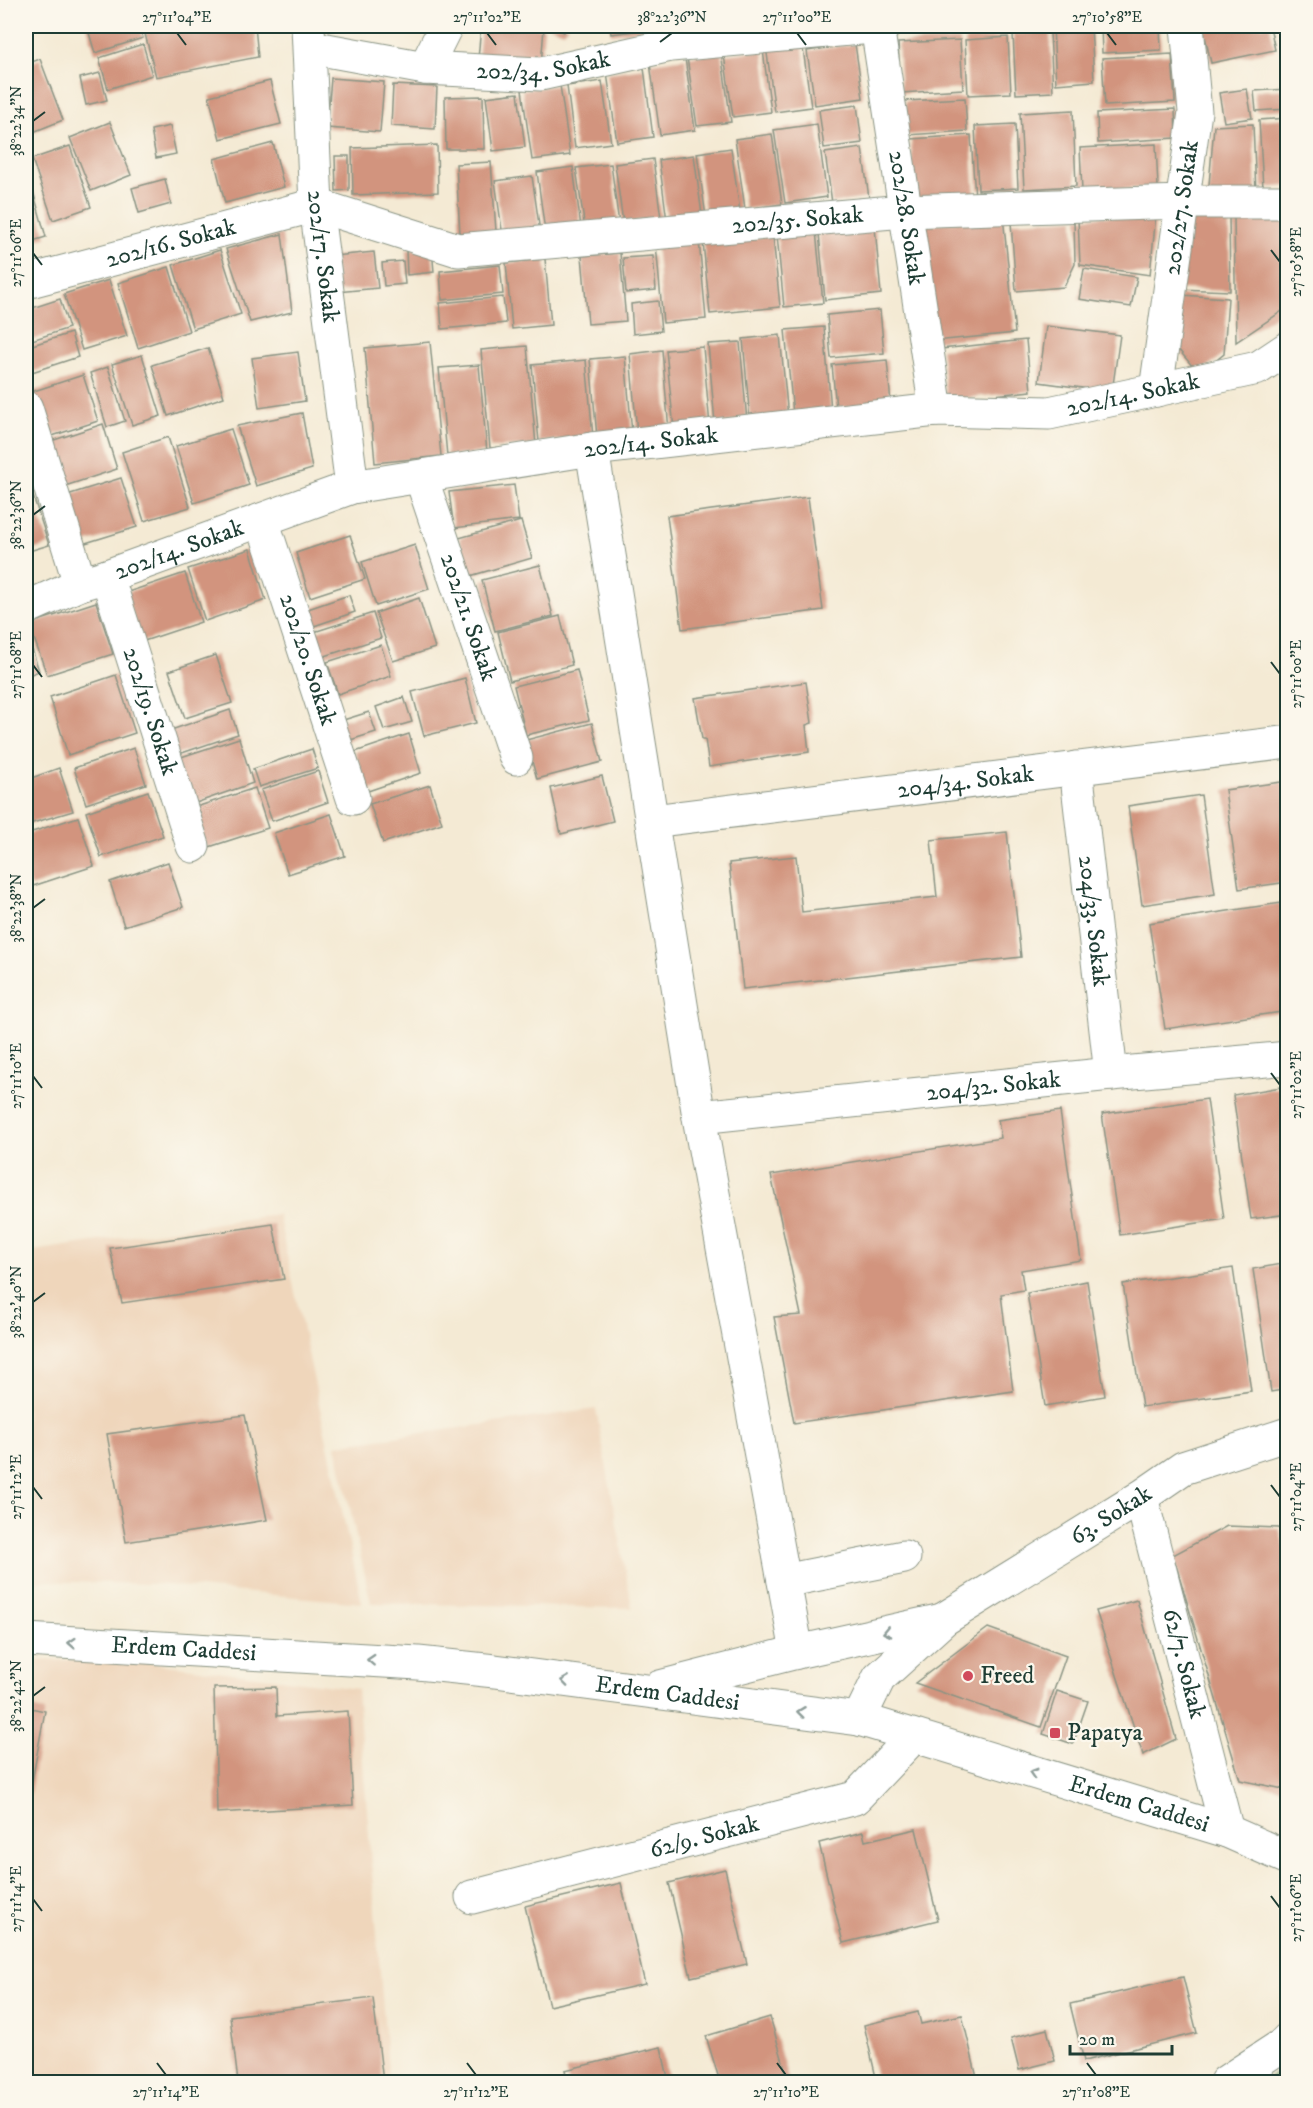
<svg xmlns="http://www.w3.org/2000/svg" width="1313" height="2108" font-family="'IM FELL DW Pica',serif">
  <rect width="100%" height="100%" fill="#fbf7ec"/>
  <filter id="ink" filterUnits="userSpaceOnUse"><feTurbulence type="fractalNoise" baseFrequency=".0167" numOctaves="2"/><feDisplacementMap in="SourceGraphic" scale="12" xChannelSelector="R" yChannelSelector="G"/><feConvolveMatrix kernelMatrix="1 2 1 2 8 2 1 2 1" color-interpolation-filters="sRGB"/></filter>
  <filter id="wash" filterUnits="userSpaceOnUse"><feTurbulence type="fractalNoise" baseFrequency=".008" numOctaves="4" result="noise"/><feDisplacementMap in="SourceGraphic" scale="24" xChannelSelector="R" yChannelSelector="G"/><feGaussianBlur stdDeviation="1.35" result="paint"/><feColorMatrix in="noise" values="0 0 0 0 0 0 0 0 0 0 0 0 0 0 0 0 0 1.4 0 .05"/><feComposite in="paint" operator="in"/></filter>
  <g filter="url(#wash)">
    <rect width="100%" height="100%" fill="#f4ead4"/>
    <!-- built -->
    <path fill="#efd6bb" d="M278,1214L362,1603L155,1584L26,1581V1252Z
      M596,1409L632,1608L371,1603L336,1445Z
      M121,1659L357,1689L389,2082H26V1661Z"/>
    <!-- forest -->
    <path fill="#72af6e" stroke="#487651" stroke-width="1.5" d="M1287,2067V2082H1261Z"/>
    <g id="blocks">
      <!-- building -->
      <path fill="#d2947e" d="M87,26H139L143,38L95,53Z
        M143,26H255L258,57L156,77Z
        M481,26L544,28L541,65L478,59Z
        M548,26H568L564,32Z
        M610,26H641L642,30L611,34Z
        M1091,26L1094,81L1056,84L1053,27Z
        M1101,26H1160L1161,50L1102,53Z
        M1211,26H1270L1275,50L1211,63L1203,27Z
        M1050,32L1053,92L1016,94L1013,34Z
        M1008,37L1011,93L968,95L965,40Z
        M960,40L963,89L901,93L898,43Z
        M802,41L811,107L775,112L766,46Z
        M143,44L152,75L108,89L99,58Z
        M855,44L863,98L815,105L807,51Z
        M763,50L771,112L733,117L724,55Z
        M721,52L731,122L697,126L687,57Z
        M1172,54L1175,102L1105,106L1102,58Z
        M685,58L695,130L660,135L650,63Z
        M40,59L63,120L26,135V64Z
        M644,68L653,137L617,142L607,73Z
        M100,73L107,100L86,105L80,78Z
        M331,78L384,82L380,132L327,128Z
        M270,81L281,124L220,139L209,96Z
        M602,81L611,143L575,148L567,86Z
        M393,85L437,87L435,129L391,126Z
        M560,85L570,155L532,160L522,90Z
        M1247,89L1252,118L1224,122L1219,93Z
        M1288,89V109L1256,111L1254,91Z
        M518,93L525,147L493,151L486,97Z
        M483,96L484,149H446L445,97Z
        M965,98L967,131L907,135L905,101Z
        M857,105L862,143L824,148L819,110Z
        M1175,109L1176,138L1098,143L1097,113Z
        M1073,110L1076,186L1024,189L1020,113Z
        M1288,118V186L1263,188L1259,120Z
        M110,122L131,175L91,191L70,138Z
        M817,124L827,197L785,203L774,130Z
        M1015,124L1018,188L978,190L975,126Z
        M1253,124L1256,193L1208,197L1214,126Z
        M170,126L176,154L156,158L151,130Z
        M772,134L782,204L745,209L735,139Z
        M971,135L975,198L914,201L911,139Z
        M273,143L284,187L225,203L214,159Z
        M1156,144L1158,187L1082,191L1080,148Z
        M437,145L438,192L353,195L352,148Z
        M70,146L91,207L53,220L32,159Z
        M731,148L740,212L706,217L697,153Z
        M862,148L869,198L832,203L825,153Z
        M694,155L702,215L667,221L659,160Z
        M335,156H349V190L336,191Z
        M653,159L661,218L623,223L615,164Z
        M491,162L496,231L460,234L456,164Z
        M611,164L619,224L585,229L576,168Z
        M26,166L46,237L26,243Z
        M573,167L581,227L545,232L537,172Z
        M532,176L540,232L503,237L495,181Z
        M165,179L171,204L139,213L132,188Z
        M1156,214L1150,275L1080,265L1078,218Z
        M1192,214H1229L1230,291L1179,289Z
        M1288,215V307L1236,342L1234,217Z
        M1003,216L1015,333L935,341L923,225Z
        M1074,219L1075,264L1064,287L1016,291L1011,222Z
        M875,227L881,294L825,300L819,233Z
        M816,231L823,303L784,307L777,235Z
        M282,234L292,312L250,322L226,249Z
        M773,236L780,307L710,314L703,242Z
        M699,240L706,319L663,323L656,244Z
        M432,248L434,272L407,275L406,250Z
        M220,250L241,314L193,329L173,265Z
        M374,252L378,288L337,292L334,256Z
        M620,253L626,321L588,324L582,256Z
        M653,256L656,290L626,293L623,258Z
        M545,259L551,325L512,329L506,263Z
        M403,261L405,284L384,286L382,263Z
        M500,265L503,294L442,300L440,271Z
        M169,267L189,331L138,348L118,283Z
        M1084,269L1137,277L1131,307L1079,299Z
        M109,280L127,336L82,350L64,294Z
        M1180,295L1228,298L1224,354L1199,374L1173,343Z
        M503,297L506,323L442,329L440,303Z
        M60,299L69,328L26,342V310Z
        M658,301L661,331L633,334L631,304Z
        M880,310L884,353L831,358L827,315Z
        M1046,326L1120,335L1112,392L1039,382Z
        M824,327L831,410L793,414L785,330Z
        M71,333L78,357L32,372L26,347Z
        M780,335L788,417L750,421L743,339Z
        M1026,340L1031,391L946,400L941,349Z
        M430,342L441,456L375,463L365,348Z
        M740,342L747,421L715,423L708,344Z
        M527,346L536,445L490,448L481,350Z
        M703,347L710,426L674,429L666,350Z
        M208,348L224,397L168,416L152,365Z
        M662,350L669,431L637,433L630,354Z
        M298,352L305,401L259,408L252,358Z
        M142,355L161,416L132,425L112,364Z
        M625,356L632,433L597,437L590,359Z
        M586,360L593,437L539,442L532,365Z
        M887,360L891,403L836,408L832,365Z
        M479,365L487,452L447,456L439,368Z
        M108,367L125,421L107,427L90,373Z
        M83,375L98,421L46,438L31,392Z
        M302,413L312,469L256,486L237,426Z
        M103,424L117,469L65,486L51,441Z
        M231,429L249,485L194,503L176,446Z
        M168,437L190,507L144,521L122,452Z
        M121,478L137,527L79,545L64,496Z
        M29,484L49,545L26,552V486Z
        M514,485L519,520L454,528L449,492Z
        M808,497L823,610L682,629L667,516Z
        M521,521L532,558L470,576L459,538Z
        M350,535L365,579L310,597L296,553Z
        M415,545L429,589L376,606L362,562Z
        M250,549L266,600L205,621L188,569Z
        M540,565L553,616L495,631L482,580Z
        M185,573L201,622L141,642L125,593Z
        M349,595L355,612L314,626L308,609Z
        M419,598L435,648L393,661L376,613Z
        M96,602L113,654L47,675L29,624Z
        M373,613L381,638L322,657L314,632Z
        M560,616L572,665L510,681L498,632Z
        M26,630L39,671L26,676Z
        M381,645L391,676L338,694L327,662Z
        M216,655L232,703L185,718L169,671Z
        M577,670L589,720L526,735L514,686Z
        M116,675L135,733L68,755L50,697Z
        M465,678L476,723L424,736L412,692Z
        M806,682L812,723L806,725L809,752L709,767L705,739H702L695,698Z
        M404,697L412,722L384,730L376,707Z
        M230,710L238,734L176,755L168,731Z
        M369,712L376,732L344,742L337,722Z
        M592,723L602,762L537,779L526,740Z
        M409,734L421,773L368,791L355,752Z
        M239,738L253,783L190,805L175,759Z
        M134,748L146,784L86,804L74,768Z
        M312,749L318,768L259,787L253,769Z
        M59,768L73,811L26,825V780Z
        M318,771L328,802L272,821L261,790Z
        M602,776L613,821L561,834L551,788Z
        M1288,781V882L1239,889L1225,790Z
        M430,785L442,823L383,843L370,804Z
        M255,788L268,828L206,848L193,808Z
        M148,791L163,836L101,857L86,812Z
        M1201,795L1215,894L1142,905L1128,806Z
        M331,814L345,856L288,874L274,833Z
        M78,817L94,866L30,887L26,873V834Z
        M1007,832L1021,957L743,989L729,863L796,856L802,912L937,897L931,840Z
        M168,862L183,907L124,926L110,882Z
        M1288,902V1011L1165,1029L1149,923Z
        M1288,1086V1214L1251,1219L1233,1095Z
        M1207,1099L1224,1219L1120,1235L1102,1114Z
        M1060,1111L1081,1260L1021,1270L1024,1290L1001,1294L1013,1391L794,1423L774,1317L801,1315L771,1175L1001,1138L998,1120Z
        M273,1224L284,1279L122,1303L110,1248Z
        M1288,1263V1389L1271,1392L1253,1269Z
        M1233,1268L1251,1391L1142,1407L1123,1284Z
        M1087,1281L1105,1396L1045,1406L1027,1293Z
        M245,1415L267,1520L126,1542L107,1434Z
        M1227,1526L1279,1528L1288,1561V1790L1240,1780L1173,1555Z
        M1137,1600L1176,1739L1143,1755L1096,1611Z
        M988,1628L1066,1656L1041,1727L915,1683Z
        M276,1687L277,1716L348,1711L353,1805L217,1813L214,1688Z
        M1057,1691L1088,1701L1073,1744L1043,1734Z
        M26,1707L45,1711L27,1808H26Z
        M916,1829L938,1920L843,1943L819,1843L863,1832L865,1841Z
        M725,1869L747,1964L691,1977L669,1883Z
        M621,1883L645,1984L549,2006L525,1906Z
        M1183,1977L1197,2033L1084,2061L1070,2004Z
        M373,1998L383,2082H238L230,2016Z
        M918,2012L921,2024L962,2015L978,2082H877L864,2025Z
        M770,2017L789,2082H720L706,2036Z
        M1047,2029L1055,2061L1019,2070L1011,2038Z
        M661,2047L669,2082H568L565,2070Z"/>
    </g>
  </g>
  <g filter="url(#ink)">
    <use href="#blocks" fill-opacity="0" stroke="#8a9484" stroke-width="1.5"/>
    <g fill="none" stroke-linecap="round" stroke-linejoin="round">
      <!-- minor casing -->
      <g stroke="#8a9484" stroke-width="35">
        <g id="minor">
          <path id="s1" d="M308,26L316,205L352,487"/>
          <path id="s2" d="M877,26L936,410"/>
          <path id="s3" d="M310,47L425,68L541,74L671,45L884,26"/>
          <path d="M425,68L446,26"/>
          <path id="s4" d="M316,205L458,250L904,211L1183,202H1288"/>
          <path id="s5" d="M26,282L316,205"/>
          <path id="s6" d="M1156,390L1195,112L1187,26"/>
          <path d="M26,408L80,584"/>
          <path d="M592,449L699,1117L797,1652"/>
          <path id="s7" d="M421,477L516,758"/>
          <path id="s8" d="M262,520L353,798"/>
          <path id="s9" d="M107,576L193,846"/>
          <path id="s10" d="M26,608L80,584L107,576L352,487L592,449L936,410L1049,413L1258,368L1288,348"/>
          <path id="s11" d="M1076,768L1111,1074"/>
          <path id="s12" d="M652,821L1281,743"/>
          <path id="s13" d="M699,1117L1111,1074L1288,1058"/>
          <path id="s14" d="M1141,1497L1227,1831"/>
          <path d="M784,1581L904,1557"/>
          <path id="s15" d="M472,1897L855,1798L914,1736"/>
        </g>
      </g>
      <!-- major casing -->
      <g stroke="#8a9484" stroke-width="35">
        <g id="major">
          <path id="s16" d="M26,1640L418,1663L495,1671L859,1719L1227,1831L1288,1858"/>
          <path d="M660,1687L797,1652L942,1620"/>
          <path id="s17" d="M859,1719L879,1678L944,1619L1141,1497L1183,1468L1288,1434"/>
          <path d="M1226,2082L1281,2046L1288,2039"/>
        </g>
      </g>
      <!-- minor -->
      <use href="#minor" stroke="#fff" stroke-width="33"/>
      <!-- major -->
      <use href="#major" stroke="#fff" stroke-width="33"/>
    </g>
    <!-- one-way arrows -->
    <defs><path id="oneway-chevron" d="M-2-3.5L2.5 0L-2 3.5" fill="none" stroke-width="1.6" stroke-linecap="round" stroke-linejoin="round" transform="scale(1.5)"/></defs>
    <g stroke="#8f9e9a">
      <use href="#oneway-chevron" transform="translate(887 1632) rotate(167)"/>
      <use href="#oneway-chevron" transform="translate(72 1643) rotate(-176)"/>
      <use href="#oneway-chevron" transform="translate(371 1660) rotate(-177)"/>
      <use href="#oneway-chevron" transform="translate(565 1681) rotate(-172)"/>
      <use href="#oneway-chevron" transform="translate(801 1712) rotate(-173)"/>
      <use href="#oneway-chevron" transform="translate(1033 1773) rotate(-163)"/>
    </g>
  </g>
  <!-- ticks -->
  <path fill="none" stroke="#1f3d34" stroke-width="2" d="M177,33L186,45M487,33L496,45M797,33L806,45M1107,33L1116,45M660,42L672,33M33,121L45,112M1271,250L1280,262M33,253L42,265M33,515L45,506M1271,662L1280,674M33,665L42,677M33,908L45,899M1271,1073L1280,1085M33,1076L42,1088M33,1302L45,1293M1271,1485L1280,1497M33,1487L42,1499M33,1696L45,1687M1271,1896L1280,1908M33,1899L42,1911M157,2063L166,2075M467,2063L476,2075M777,2063L786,2075M1087,2063L1096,2075"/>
  <!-- markers -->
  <g fill="#d1495b" stroke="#fbf7ec" stroke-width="2">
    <circle cx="968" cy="1676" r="6"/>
    <rect x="1049" y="1727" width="12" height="12" rx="3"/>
  </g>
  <g text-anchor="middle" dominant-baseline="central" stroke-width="4.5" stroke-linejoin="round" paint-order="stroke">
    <!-- street labels -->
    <g font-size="24" fill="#1f3d34" stroke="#fbf7ec">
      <text stroke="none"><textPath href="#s3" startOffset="236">202/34. Sokak</textPath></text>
      <text stroke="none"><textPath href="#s6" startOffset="184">202/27. Sokak</textPath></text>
      <text stroke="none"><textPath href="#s2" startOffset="194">202/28. Sokak</textPath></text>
      <text stroke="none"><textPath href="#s4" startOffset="490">202/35. Sokak</textPath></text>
      <text stroke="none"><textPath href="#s5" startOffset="150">202/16. Sokak</textPath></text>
      <text stroke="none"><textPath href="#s1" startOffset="231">202/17. Sokak</textPath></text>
      <text stroke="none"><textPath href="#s10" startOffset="1136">202/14. Sokak</textPath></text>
      <text stroke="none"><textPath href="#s10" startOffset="650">202/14. Sokak</textPath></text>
      <text stroke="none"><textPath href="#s10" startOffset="164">202/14. Sokak</textPath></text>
      <text stroke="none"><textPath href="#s7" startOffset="148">202/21. Sokak</textPath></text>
      <text stroke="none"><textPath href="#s8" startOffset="147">202/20. Sokak</textPath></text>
      <text stroke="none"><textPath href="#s9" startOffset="142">202/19. Sokak</textPath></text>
      <text stroke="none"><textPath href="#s12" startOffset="316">204/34. Sokak</textPath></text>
      <text stroke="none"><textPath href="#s11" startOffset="154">204/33. Sokak</textPath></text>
      <text stroke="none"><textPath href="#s13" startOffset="296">204/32. Sokak</textPath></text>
      <text stroke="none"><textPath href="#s17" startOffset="330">63. Sokak</textPath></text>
      <text stroke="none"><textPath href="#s16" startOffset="158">Erdem Caddesi</textPath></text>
      <text stroke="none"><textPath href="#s14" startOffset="172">62/7. Sokak</textPath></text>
      <text stroke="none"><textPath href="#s16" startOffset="644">Erdem Caddesi</textPath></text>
      <text stroke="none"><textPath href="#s16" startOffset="1130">Erdem Caddesi</textPath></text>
      <text stroke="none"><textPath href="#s15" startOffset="240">62/9. Sokak</textPath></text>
    </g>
    <!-- poi labels -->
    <g font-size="24" fill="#1f3d34" stroke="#fbf7ec" text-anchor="start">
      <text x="980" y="1676">Freed</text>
      <text x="1067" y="1733">Papatya</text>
    </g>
  </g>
  <!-- margin -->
  <rect width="1313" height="2108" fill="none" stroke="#fbf7ec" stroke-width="66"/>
  <!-- scale -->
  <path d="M1070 2045v9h102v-9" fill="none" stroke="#1f3d34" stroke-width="3"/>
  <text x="1079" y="2045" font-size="18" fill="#1f3d34" stroke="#fbf7ec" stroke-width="4.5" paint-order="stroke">20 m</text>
  <rect x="33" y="33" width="1247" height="2042" fill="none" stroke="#1f3d34" stroke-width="2"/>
  <g font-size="15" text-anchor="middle" fill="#1f3d34">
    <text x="177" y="22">27°11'04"E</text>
    <text x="487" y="22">27°11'02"E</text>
    <text x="672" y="22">38°22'36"N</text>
    <text x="797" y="22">27°11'00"E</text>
    <text x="1107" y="22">27°10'58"E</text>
    <text transform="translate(16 121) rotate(-90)" y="5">38°22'34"N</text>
    <text transform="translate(16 253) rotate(-90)" y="5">27°11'06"E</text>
    <text transform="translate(1296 262) rotate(-90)" y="5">27°10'58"E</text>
    <text transform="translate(16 515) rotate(-90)" y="5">38°22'36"N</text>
    <text transform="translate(16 665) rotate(-90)" y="5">27°11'08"E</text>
    <text transform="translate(1296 674) rotate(-90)" y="5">27°11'00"E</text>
    <text transform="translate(16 908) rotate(-90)" y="5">38°22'38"N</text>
    <text transform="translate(16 1076) rotate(-90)" y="5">27°11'10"E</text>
    <text transform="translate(1296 1085) rotate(-90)" y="5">27°11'02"E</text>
    <text transform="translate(16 1302) rotate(-90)" y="5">38°22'40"N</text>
    <text transform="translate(16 1487) rotate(-90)" y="5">27°11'12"E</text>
    <text transform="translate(1296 1497) rotate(-90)" y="5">27°11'04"E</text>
    <text transform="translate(16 1696) rotate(-90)" y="5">38°22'42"N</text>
    <text transform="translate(16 1899) rotate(-90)" y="5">27°11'14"E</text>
    <text transform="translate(1296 1908) rotate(-90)" y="5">27°11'06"E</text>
    <text x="166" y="2097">27°11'14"E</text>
    <text x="476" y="2097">27°11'12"E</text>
    <text x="786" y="2097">27°11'10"E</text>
    <text x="1096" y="2097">27°11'08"E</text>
  </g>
</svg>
